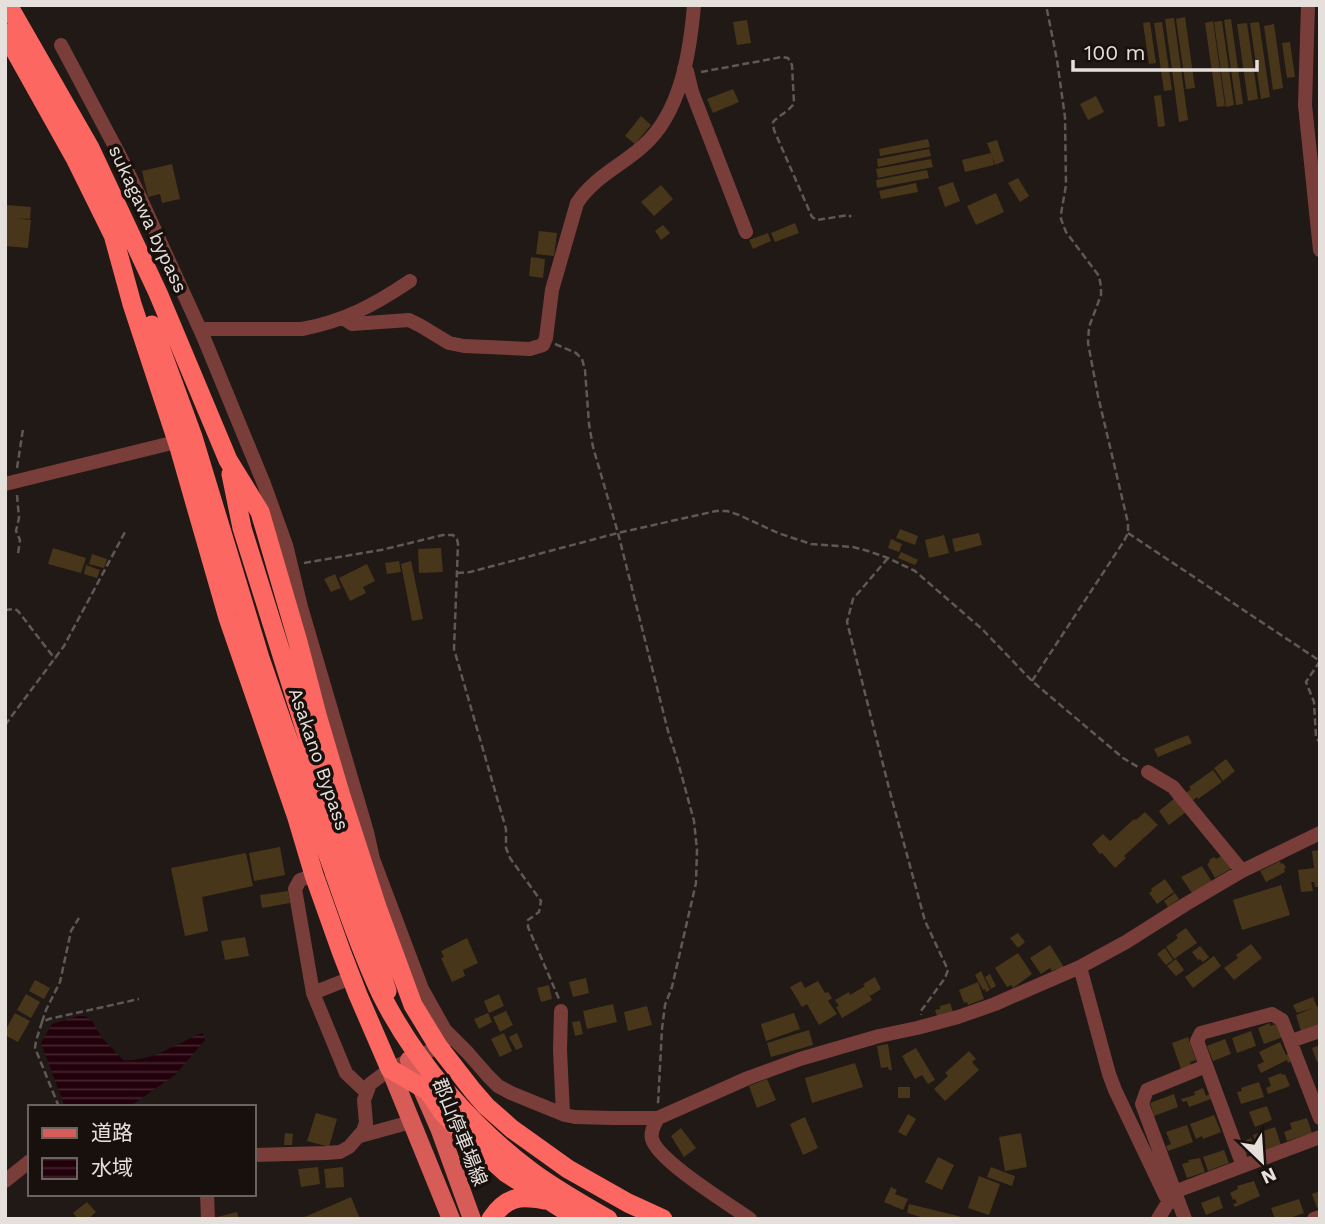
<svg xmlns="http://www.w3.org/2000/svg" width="1325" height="1224" font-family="'Work Sans','Noto Sans JP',sans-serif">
  <defs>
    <pattern id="water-rules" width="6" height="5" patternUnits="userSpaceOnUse" patternTransform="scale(1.75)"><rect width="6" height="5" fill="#22000c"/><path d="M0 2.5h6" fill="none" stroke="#42252f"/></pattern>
  </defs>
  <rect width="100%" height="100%" fill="#211915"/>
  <!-- water -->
  <path fill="url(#water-rules)" d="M78,1016H85L92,1021L102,1038L123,1060C145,1062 164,1051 183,1042C190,1039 196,1034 203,1033L205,1040L175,1075L129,1107H65L41,1043L52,1024Z"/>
  <!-- building -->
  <path fill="#48361a" d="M1185,17L1195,88L1186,89L1176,19Z
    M1174,18L1188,120L1179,122L1165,19Z
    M1231,19L1243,104L1236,105L1224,20Z
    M747,20L751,43L737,45L733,22Z
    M1213,21L1225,106L1217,107L1205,23Z
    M1222,21L1234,105L1226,107L1214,22Z
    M1150,22L1156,63L1149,64L1143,23Z
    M1162,22L1172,90L1164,91L1154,23Z
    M1259,22L1270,97L1261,99L1250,23Z
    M1247,23L1258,99L1248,101L1237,24Z
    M1274,24L1283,88L1273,90L1264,26Z
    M1290,42L1295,77L1287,78L1282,43Z
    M733,89L739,102L713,113L707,99Z
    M1161,95L1165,126L1158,127L1154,96Z
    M1096,96L1104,112L1088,120L1080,104Z
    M641,116L651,125L635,144L625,136Z
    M928,139L930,147L880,156L879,149Z
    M997,140L1004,161L995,165L992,155L994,165L965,172L962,160L991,153L987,143Z
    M929,149L931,156L878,167L877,159Z
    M931,159L933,167L878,178L876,169Z
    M172,164L180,199L162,203L160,194L148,197L142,171Z
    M927,170L929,178L877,188L876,180Z
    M1018,178L1029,196L1020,202L1008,183Z
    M953,182L960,201L945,207L938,187Z
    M916,183L918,192L881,199L879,191Z
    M661,185L673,199L654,216L641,202Z
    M996,193L1004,212L976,225L967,206Z
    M5,205L31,207L30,219L16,218L31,220L28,248L5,246Z
    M795,223L799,233L775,242L771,233Z
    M663,225L670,233L661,240L655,231Z
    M539,231L557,233L554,256L536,254Z
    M768,233L771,241L753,249L749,240Z
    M531,257L545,259L543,278L529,276Z
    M900,529L918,536L915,545L896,538Z
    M979,533L982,545L955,552L952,539Z
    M944,535L949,553L929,558L925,540Z
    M891,539L902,544L899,552L888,548Z
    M53,548L86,558L81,573L48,564Z
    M441,548L443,572L419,573L418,549Z
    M901,552L918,560L915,565L898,558Z
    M92,554L107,559L104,568L89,564Z
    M399,561L401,572L387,574L385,563Z
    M411,561L423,619L412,621L401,564Z
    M367,564L375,581L363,587L366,593L350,601L339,578Z
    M86,565L100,570L97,578L84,574Z
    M335,574L341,588L331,592L324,579Z
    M1188,735L1192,743L1158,757L1154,749Z
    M1226,759L1235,771L1223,781L1214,768Z
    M1213,770L1222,782L1198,799L1197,797L1192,801L1186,793L1191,789L1189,787Z
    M1175,798L1186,812L1169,825L1159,811Z
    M1145,812L1158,825L1124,856L1126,858L1115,868L1102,853L1100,854L1092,844L1103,834L1110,841L1134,819L1136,820Z
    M280,847L285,875L254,881L249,853Z
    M1320,850V887H1315L1314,882H1311L1313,891L1301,892L1298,870L1314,868L1312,851Z
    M246,853L253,886L202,897L208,931L185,936L171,868Z
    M1223,855L1232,868L1215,878L1207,864L1210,862L1209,860L1214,857L1216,859Z
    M1280,861L1281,864L1283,863L1286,868L1284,869L1285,872L1266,882L1260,871Z
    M1202,866L1212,882L1192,893L1181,877Z
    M1165,879L1174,892L1157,904L1149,893L1152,891L1151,889Z
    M1281,885L1290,915L1242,930L1233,900Z
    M288,891L290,903L262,908L260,895Z
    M1175,893L1179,899L1168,907L1164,901Z
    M1186,928L1197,943L1174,959L1166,947L1178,938L1176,935Z
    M1018,933L1025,942L1018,948L1010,938Z
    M245,937L249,956L225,960L221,941Z
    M467,938L478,963L463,970L465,976L452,982L441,958L444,957L441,951Z
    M1251,944L1262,958L1234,980L1224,968L1238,958L1236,955Z
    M1050,945L1064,967L1058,971L1056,969L1052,971L1050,968L1041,974L1030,958Z
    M1200,946L1209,957L1203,962L1200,959L1198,960L1192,952Z
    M1165,948L1173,960L1166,965L1157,954Z
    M1018,953L1032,974L1013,988L1011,985L1007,987L995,968Z
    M1214,956L1221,966L1193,988L1185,977Z
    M1176,959L1184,970L1176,976L1167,966Z
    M981,971L990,990L986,992L985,989L983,990L975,975Z
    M990,974L996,986L991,989L985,977Z
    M875,977L881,989L870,996L866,990L872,1000L842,1018L836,1007L839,1006L835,1000L849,992L850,995L865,986L863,984Z
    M586,978L589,993L573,997L569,982Z
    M35,980L50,988L44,999L29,991Z
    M801,981L805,988L818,981L825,993L828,992L832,998L828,1001L837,1014L819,1025L807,1004L802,1007L790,987Z
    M978,982L984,999L968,1005L967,1002L964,1003L959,990Z
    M549,985L552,999L541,1002L537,988Z
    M26,994L40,1002L31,1018L17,1010Z
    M499,994L504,1006L489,1013L484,1001Z
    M1313,997L1317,1007L1318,1006L1320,1009V1024L1301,1031L1296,1015L1313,1008L1297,1013L1293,1005Z
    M950,1003L953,1012L937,1016L935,1010L940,1009V1006Z
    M613,1004L617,1022L587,1029L583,1011Z
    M647,1006L652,1025L628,1031L624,1012Z
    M506,1011L513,1025L500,1032L493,1017Z
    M15,1013L30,1021L18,1042L5,1035V1031Z
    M488,1013L492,1022L479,1029L474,1019Z
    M794,1013L800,1029L766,1041L761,1024Z
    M580,1021L583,1034L575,1036L572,1022Z
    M1270,1023V1026L1278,1023L1283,1037L1264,1044L1258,1028Z
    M809,1030L813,1045L771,1057L767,1043Z
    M1251,1031L1256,1046L1237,1053L1232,1038Z
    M504,1033L512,1051L500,1057L491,1039Z
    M517,1033L523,1047L516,1050L509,1037Z
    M1188,1037L1196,1060L1190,1062L1191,1065L1181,1069L1172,1043Z
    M1225,1039L1231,1054L1213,1061L1207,1046Z
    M1280,1042L1286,1055L1290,1053L1293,1060L1288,1063L1287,1060L1261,1073L1257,1065L1264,1062L1259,1052Z
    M888,1044L892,1070H889L888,1067L881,1068L877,1046Z
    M1320,1045V1061L1317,1062L1312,1048Z
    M916,1048L935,1080L928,1084L922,1075L915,1079L902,1056Z
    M969,1051L976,1059L972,1062L979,1070L945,1101L934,1089L948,1076L945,1073Z
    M855,1063L863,1087L812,1103L805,1078Z
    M1281,1073L1282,1075L1285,1074L1290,1086L1268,1094L1266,1088L1271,1086L1268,1078Z
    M767,1079L776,1100L757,1108L749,1086Z
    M1259,1082L1264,1097L1241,1104L1237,1092L1242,1091L1241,1088Z
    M898,1087H910V1098H898Z
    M1203,1088L1206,1096L1210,1094L1211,1099L1189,1107L1187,1101L1183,1102L1181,1099L1195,1095L1194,1092Z
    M1174,1094L1178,1107L1154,1116L1150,1103Z
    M1267,1106L1272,1120L1255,1127L1249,1112Z
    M316,1113L337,1119L329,1147L307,1141Z
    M908,1114L916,1119L906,1136L898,1132Z
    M1214,1115L1221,1132L1203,1139L1202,1136L1196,1139L1190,1124Z
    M805,1117L818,1148L803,1155L790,1124Z
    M1307,1118L1312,1133L1287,1141L1284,1132L1292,1129L1290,1123Z
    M1187,1125L1193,1142L1168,1151L1166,1146L1171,1144L1166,1132Z
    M1275,1127L1281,1145L1259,1153L1253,1135Z
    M681,1128L696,1148L684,1157L671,1136Z
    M285,1133L293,1134L292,1145H284Z
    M1021,1133L1027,1167L1005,1171L999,1137Z
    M1251,1138L1255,1151L1246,1154L1242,1142Z
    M1224,1150L1229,1163L1208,1171L1203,1157Z
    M938,1157L954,1165L942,1190L925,1182Z
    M1200,1158L1205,1172L1187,1178L1182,1164L1189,1162L1188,1160Z
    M318,1167L320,1184L301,1187L298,1169Z
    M343,1167L344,1187L326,1188L324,1169Z
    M991,1167L1015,1176L1012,1186L987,1177Z
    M979,1176L1000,1184L989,1215L968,1208Z
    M1254,1181L1260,1196L1235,1207L1233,1204L1237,1203L1235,1199L1233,1200L1230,1193L1238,1189L1237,1186Z
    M891,1187L897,1190L895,1194L908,1199L903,1210L884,1202Z
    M1320,1191V1207L1317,1208L1312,1194Z
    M1219,1196L1223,1208L1206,1215L1201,1203Z
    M351,1197L360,1219H300Z
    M1299,1199L1304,1213L1287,1219H1275L1271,1208Z
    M87,1202L96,1212L88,1219H78L73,1213Z
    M909,1204L966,1218V1219H928L907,1213Z
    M237,1212L239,1219H213V1218Z"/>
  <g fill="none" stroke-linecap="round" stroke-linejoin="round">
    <!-- path -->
    <path stroke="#5f5854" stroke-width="2.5" stroke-dasharray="7 3.5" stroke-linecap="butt" d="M701,72L782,57L788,58L792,65L794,103C790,111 779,115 773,122L774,130L812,217L817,220L849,215L851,217
      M555,344L576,353L582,359L585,370L589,424L593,447L618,533L668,731L678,762L694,821L697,850L696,883L672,987L665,1005L662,1029L658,1104
      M17,468L23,429
      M17,495L19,518L16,531L20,540L18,554
      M1128,533L1320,661L1306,682L1314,702L1316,737L1320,743
      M888,558L853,599L847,622L891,796L925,921L948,970L945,978L921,1011V1015
      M304,563L381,550L443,535H453L457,539L458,544L454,649L506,829V848L510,858L541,901L539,912L528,920V927L559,999
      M457,573L470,572L618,533L716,511H727L739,515L778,533L811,544L853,547L868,551L888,558L915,571L982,629L1032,681L1123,758L1138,767
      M5,610L15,609L18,611L55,659
      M1032,681L1124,541L1128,533V523L1098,396L1088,343L1089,327L1101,295V287L1099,276L1066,232L1061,219V214L1066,185L1065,117L1057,60L1046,5
      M5,725L64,646L125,532
      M42,1022L46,1010L60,982L71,931L79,918
      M59,1107L35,1048L36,1041L42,1022L49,1019L139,999"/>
    <!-- minor -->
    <path stroke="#793e3a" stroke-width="14" d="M1308,5L1305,105L1320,250
      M61,45L120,156L138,193L203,336L264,484L286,545L301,607L367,832L373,859L422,989L445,1030L467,1052L488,1076L498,1086L511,1093L565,1115L575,1117L613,1118H658L748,1078L800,1059L879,1036L917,1028L958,1017L995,1004L1080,967L1126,942L1186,904L1242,871L1320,833
      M684,69L687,71L692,92L746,232
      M343,318L352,324L409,320L421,326L449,343L464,346L530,349L543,345L546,338L552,290L577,203C594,177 621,166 643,146C681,113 690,52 694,5
      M200,329H302C345,321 374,305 410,281
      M5,484L184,440
      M1148,772L1173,787L1242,871
      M314,875L300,880L295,889L313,993L346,1073L366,1092
      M1080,967L1109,1074L1115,1090L1165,1195L1169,1201L1178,1202
      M313,993L351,978
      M561,1011L560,1050L563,1114
      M1291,1041L1320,1031
      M658,1118C655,1124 650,1131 652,1139C658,1161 729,1204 750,1219
      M360,1136L411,1122
      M254,1155L326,1153L340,1152L349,1147L363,1131L366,1123L364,1100L370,1084L390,1069L426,1053L445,1042
      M1243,1166L1197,1041L1201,1033L1272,1014L1282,1020L1320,1118
      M5,1181L30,1161
      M1174,1192L1320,1137
      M207,1194L208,1219
      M1158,1219L1169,1201
      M1185,1219L1142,1104L1147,1090L1206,1066
      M1314,1219L1320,1217"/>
    <!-- major -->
    <path stroke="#d75c57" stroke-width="18" d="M409,1060L439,1128L472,1219
      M390,1069L451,1219"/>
    <!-- highway -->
    <path stroke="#fd6761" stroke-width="19" d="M8,5L90,148L158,293L228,460L260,512L298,642L317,715L341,796L377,907L413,1005L438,1046L473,1091L486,1106L512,1129L568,1169L628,1203L663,1219
      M5,33L75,158L117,243
      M112,231L132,304L178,444L228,618L297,818L314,875L341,951L358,995L390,1069L428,1091L443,1113L461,1132L506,1173L578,1219
      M152,325L193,437L260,658L335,875
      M231,474L242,528L387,991
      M491,1219C506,1197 519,1195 544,1200"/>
    <!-- highway-bridge -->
    <path stroke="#fd6761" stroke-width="19" d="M335,875C349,916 363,956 381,994C415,1062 471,1126 531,1171C555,1189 582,1204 608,1219"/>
  </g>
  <g text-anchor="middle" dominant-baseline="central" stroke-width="7" stroke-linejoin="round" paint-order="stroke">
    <!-- street labels -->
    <g font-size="19" fill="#e6e0dd" stroke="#18100c">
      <text transform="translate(148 219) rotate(65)">sukagawa bypass</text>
      <text transform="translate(319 759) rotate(71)">Asakano Bypass</text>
      <text transform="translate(460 1132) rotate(68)">郡山停車場線</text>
    </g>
  </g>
  <!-- border -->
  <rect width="1325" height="1224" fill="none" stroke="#e6e0dd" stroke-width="14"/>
  <!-- legend -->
  <rect x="28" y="1105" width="228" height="91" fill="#18100c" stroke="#6a6360" stroke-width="2"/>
  <rect x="42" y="1128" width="35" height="10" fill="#d75c57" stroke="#6a6360" stroke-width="2"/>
  <text x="91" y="1140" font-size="21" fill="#e6e0dd">道路</text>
  <rect x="42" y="1158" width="35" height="21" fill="url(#water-rules)" stroke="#6a6360" stroke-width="2"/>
  <text x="91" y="1175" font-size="21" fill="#e6e0dd">水域</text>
  <!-- north arrow -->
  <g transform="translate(1262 1161) rotate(155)" stroke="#18100c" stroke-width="5" paint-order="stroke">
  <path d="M0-5L12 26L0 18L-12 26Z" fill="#e6e0dd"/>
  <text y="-10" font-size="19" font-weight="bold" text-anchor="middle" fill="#e6e0dd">N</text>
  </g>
  <!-- scale -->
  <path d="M1073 60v10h184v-10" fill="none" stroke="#e6e0dd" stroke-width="3.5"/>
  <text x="1084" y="60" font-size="21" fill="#e6e0dd" stroke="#18100c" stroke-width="5" paint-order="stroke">100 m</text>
</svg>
